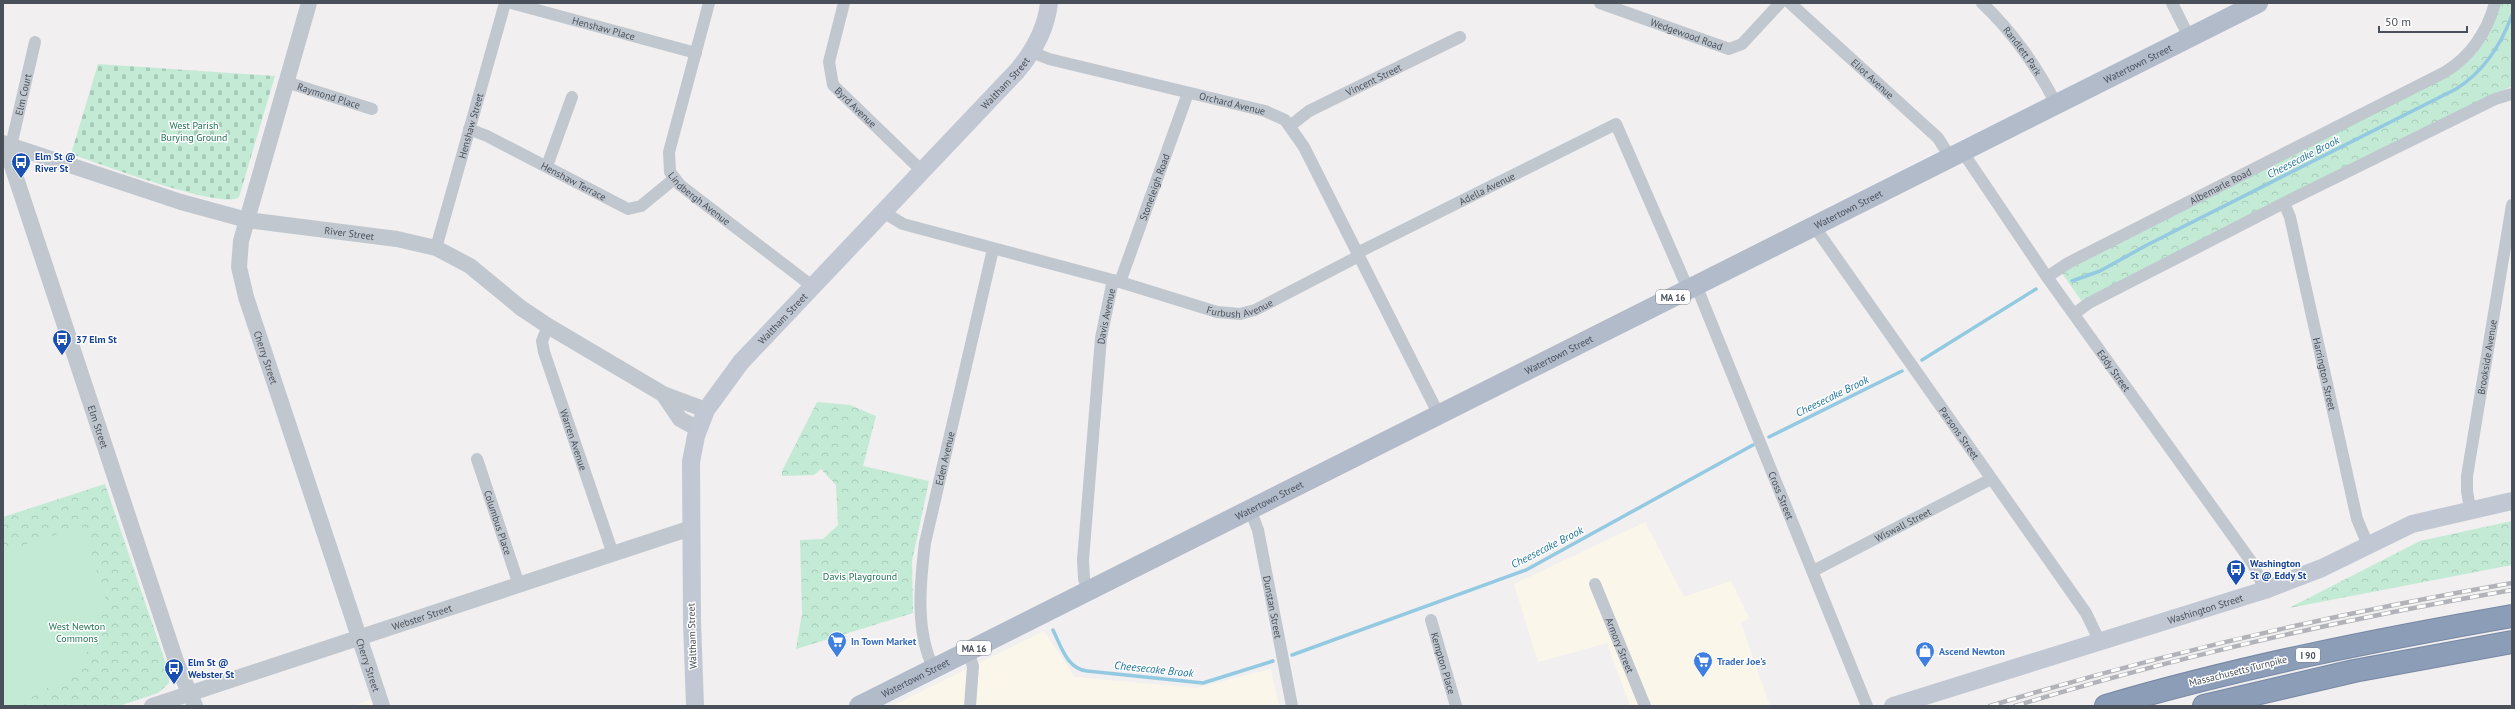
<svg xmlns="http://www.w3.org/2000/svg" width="2515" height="709" font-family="'PT Sans',sans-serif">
  <defs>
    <pattern id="cemetery-stones" width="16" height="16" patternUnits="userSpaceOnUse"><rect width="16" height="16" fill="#c2ead5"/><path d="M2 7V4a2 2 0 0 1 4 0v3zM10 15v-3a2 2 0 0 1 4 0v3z" fill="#a8cab9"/></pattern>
    <pattern id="park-crowns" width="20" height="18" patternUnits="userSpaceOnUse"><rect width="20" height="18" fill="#c2ead5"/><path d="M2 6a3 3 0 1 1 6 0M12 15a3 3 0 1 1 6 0" fill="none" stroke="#a8cab9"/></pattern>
  </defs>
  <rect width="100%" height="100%" fill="#f1efef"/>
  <!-- commercial -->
  <path fill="#faf7ea" d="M1645,522L1684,597L1731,581L1749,618L1741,623L1770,706H1630L1607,643L1538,662L1514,584Z
    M1044,631L1075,677L1196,688L1271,669L1279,706H892Z
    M371,699L373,706H353Z"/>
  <!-- cemetery -->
  <path fill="url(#cemetery-stones)" d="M98,64L275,76L239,197C225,211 95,162 71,154Z"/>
  <!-- park -->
  <path fill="url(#park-crowns)" d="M2494,3H2512V86L2085,306L2059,269L2457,63Z
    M817,402L850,405L876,416L863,466L929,481L912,561L913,613L796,649L802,614L800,540L823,539L838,525L836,485L821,469L814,475L782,476V471Z
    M105,484L169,673V683L158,693L119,706H3V517Z
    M2512,521V565L2289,608L2420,541Z"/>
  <!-- garden -->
  <path fill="#c2ead5" d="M82,526L105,597L98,638L69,675L29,699L3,706V552Z"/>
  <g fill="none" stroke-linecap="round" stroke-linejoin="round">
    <!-- stream -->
    <path stroke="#94c9e2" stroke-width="3.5" d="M2072,281L2100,271L2147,245L2456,89C2483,72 2501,45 2512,15
      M1922,360L2036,289
      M1769,437L1902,371
      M1053,630C1061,646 1067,669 1087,671L1203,683L1273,661
      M1292,655L1526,570L1753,445"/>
    <!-- motorway casing -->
    <g stroke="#7788a3" stroke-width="24">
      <path id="motorway" d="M2106,706C2239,667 2375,640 2512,616
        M2204,706L2354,671L2512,642"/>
    </g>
    <!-- minor -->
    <g stroke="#c1c7cf" stroke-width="12">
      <path id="s1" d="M511,3L696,53"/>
      <path id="s2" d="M709,3L669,152L670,172L680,185L812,286"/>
      <path id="s3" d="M844,3L829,62L833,85L922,171"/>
      <path id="s4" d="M1600,3L1729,49L1742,44L1780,3"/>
      <path id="s5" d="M1790,3L1938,138L1950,157"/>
      <path id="s6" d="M1982,3C2011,30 2038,68 2056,104"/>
      <path d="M2172,3L2189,37"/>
      <path id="s7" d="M1032,52L1049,59L1265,111L1285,120L1304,147L1439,415"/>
      <path id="s8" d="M286,82L372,109"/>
      <path id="s9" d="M1290,126L1309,111L1460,37"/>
      <path id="s10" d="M469,129L487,136L628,209L641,206L674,179"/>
      <path id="s11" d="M11,146L35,42"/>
      <path id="s12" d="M1962,151L2047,277L2253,564L2265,590"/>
      <path d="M547,166L572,97"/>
      <path id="s13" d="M2284,203L2290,217L2357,519L2368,545"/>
      <path id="s14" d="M883,212L903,224L1120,282L1217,312L1240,314L1255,310L1359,256"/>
      <path id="s15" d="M1814,226L2086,613L2100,642"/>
      <path id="s16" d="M436,248L505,3"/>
      <path id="s17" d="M1357,253L1616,124L1688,289"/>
      <path id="s18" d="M2047,277L2068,263L2445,72C2471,56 2487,32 2495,3"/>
      <path id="s19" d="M1120,282L1188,93"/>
      <path id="s20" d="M1696,285L1867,706"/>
      <path d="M2074,314L2089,303L2284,203L2495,99L2512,94"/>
      <path id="s21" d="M548,326L542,341L544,352L613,554"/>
      <path id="s22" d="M477,459L519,585"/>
      <path id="s23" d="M1250,509L1258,530L1292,706"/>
      <path id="s24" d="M2470,509L2467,491V476L2512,205"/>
      <path id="s25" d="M1813,571L1991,479"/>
      <path id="s26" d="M1595,584L1645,706"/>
      <path id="s27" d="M1089,591L1084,579L1083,560L1101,338L1113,280"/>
      <path id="s28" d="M1431,620L1456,706"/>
      <path d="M968,652L973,666L970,706"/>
      <path id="s29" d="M934,669C915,632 920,583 925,543L993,249"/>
    </g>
    <!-- tertiary -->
    <g stroke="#c1c7cf" stroke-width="16">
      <path id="s30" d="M309,3L241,241L239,267L246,297L382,706"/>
      <path id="s31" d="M3,143L181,202L247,220L397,239L436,248L470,266L521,308L548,326L663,394L706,410"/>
      <path id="s32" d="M11,146L10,159L14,172L177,664L195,706"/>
      <path d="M663,394L680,419L698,429"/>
      <path id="s33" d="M152,706L691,528"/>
    </g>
    <!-- secondary -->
    <g stroke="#c1c8d3" stroke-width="18">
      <path id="s34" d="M695,706L692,622L691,462L696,436L706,410L741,362L1017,71C1034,51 1046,30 1049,3"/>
      <path id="s35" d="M1893,706L2265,590L2322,568L2412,524L2512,501"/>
    </g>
    <!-- primary -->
    <path stroke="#b1bbca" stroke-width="20" id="s36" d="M859,706L2258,3"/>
    <!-- motorway -->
    <use href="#motorway" stroke="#8c9db8" stroke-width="22"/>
    <!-- rail casing -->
    <g stroke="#b1b3b8" stroke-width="4.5">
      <path id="rail" d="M1990,706C2164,653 2333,614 2512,583
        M2015,706C2178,656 2344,619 2512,590"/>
    </g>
    <!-- rail -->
    <use href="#rail" stroke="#fff" stroke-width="3" stroke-dasharray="9" stroke-linecap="butt"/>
  </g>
  <!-- icons -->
  <defs>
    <g id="bus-pin" transform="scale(1)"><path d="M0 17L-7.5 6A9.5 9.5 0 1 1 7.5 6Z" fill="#1a4fb4" stroke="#fff"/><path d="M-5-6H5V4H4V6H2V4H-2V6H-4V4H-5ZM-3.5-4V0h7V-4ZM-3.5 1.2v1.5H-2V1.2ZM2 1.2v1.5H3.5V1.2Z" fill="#fff"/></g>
    <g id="supermarket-pin" transform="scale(1)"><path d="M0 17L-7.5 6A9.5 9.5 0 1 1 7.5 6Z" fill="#3f7fe0" stroke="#fff"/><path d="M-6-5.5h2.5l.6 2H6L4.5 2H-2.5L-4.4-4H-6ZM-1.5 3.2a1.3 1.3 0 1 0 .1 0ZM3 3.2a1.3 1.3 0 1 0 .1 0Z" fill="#fff"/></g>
    <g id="shop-pin" transform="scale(1)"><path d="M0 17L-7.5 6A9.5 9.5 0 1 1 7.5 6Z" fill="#3f7fe0" stroke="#fff"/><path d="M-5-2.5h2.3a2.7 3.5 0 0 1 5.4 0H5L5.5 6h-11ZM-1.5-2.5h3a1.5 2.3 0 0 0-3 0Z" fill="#fff"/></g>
  </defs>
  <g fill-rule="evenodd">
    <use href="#bus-pin" x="21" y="162"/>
    <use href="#bus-pin" x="62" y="339"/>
    <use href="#bus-pin" x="2236" y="569"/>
    <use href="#supermarket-pin" x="837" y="641"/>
    <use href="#shop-pin" x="1925" y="651"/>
    <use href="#supermarket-pin" x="1703" y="661"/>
    <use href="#bus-pin" x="174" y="668"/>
  </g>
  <g text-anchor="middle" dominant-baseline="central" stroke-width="3" stroke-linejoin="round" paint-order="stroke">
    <!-- shield labels -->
    <g fill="#fff" stroke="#80848c" stroke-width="1">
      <rect x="1656" y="290" width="34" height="14" rx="3"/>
      <rect x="957" y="641" width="34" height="14" rx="3"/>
      <rect x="2296" y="648" width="24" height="14" rx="3"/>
    </g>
    <g font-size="9" font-weight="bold" fill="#49505a">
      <text x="1673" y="297">MA 16</text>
      <text x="974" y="648">MA 16</text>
      <text x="2308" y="655">I 90</text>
    </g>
    <!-- street labels -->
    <g font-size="10" fill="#49505a" stroke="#fff">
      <text stroke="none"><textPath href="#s1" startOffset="96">Henshaw Place</textPath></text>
      <text stroke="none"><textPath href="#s4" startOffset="92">Wedgewood Road</textPath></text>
      <text stroke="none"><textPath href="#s6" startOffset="63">Randlett Park</textPath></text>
      <text stroke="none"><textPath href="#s36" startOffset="1431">Watertown Street</textPath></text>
      <text stroke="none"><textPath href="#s5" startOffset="112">Eliot Avenue</textPath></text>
      <text stroke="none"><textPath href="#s9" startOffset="96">Vincent Street</textPath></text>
      <text stroke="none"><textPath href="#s34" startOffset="742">Waltham Street</textPath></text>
      <text stroke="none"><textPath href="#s11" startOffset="53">Elm Court</textPath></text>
      <text stroke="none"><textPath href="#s8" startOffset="45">Raymond Place</textPath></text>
      <text stroke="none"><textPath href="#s7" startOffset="207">Orchard Avenue</textPath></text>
      <text stroke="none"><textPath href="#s3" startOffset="116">Byrd Avenue</textPath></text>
      <text stroke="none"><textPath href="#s16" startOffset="127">Henshaw Street</textPath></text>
      <text stroke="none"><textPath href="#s10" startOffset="117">Henshaw Terrace</textPath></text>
      <text stroke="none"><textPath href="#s18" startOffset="196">Albemarle Road</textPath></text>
      <text stroke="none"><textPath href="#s19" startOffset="101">Stoneleigh Road</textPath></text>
      <text stroke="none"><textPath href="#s17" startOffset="145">Adella Avenue</textPath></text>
      <text stroke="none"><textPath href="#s2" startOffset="214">Lindbergh Avenue</textPath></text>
      <text stroke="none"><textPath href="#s36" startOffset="1107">Watertown Street</textPath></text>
      <text stroke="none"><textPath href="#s31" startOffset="359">River Street</textPath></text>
      <text stroke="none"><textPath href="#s14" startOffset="373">Furbush Avenue</textPath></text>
      <text stroke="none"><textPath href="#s27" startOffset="277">Davis Avenue</textPath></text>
      <text stroke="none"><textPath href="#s34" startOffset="418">Waltham Street</textPath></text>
      <text stroke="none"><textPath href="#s36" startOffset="783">Watertown Street</textPath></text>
      <text stroke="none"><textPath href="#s30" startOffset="368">Cherry Street</textPath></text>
      <text stroke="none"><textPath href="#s24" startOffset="154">Brookside Avenue</textPath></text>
      <text stroke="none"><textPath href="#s12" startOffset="267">Eddy Street</textPath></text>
      <text stroke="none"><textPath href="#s13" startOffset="176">Harrington Street</textPath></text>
      <text stroke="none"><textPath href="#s32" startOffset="295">Elm Street</textPath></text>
      <text stroke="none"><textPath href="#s15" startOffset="253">Parsons Street</textPath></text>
      <text stroke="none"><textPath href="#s21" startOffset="120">Warren Avenue</textPath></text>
      <text stroke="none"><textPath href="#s29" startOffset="215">Eden Avenue</textPath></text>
      <text stroke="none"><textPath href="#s20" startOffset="227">Cross Street</textPath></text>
      <text stroke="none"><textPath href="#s36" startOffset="459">Watertown Street</textPath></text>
      <text stroke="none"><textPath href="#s22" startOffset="67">Columbus Place</textPath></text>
      <text stroke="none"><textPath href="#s25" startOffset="101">Wiswall Street</textPath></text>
      <text stroke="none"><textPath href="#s23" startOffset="101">Dunstan Street</textPath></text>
      <text stroke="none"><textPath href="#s35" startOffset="327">Washington Street</textPath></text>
      <text stroke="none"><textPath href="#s33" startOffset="284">Webster Street</textPath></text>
      <text transform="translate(692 636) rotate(-92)">Waltham Street</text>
      <text stroke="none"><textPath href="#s26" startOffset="66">Armory Street</textPath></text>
      <text stroke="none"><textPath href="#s28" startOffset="45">Kempton Place</textPath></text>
      <text stroke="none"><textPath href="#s30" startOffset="692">Cherry Street</textPath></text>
      <text transform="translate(2238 671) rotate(-14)">Massachusetts Turnpike</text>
      <text stroke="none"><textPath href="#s36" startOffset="63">Watertown Street</textPath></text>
    </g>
    <!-- park labels -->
    <g font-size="10" fill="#217353" stroke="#fff">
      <text x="194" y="125">West Parish<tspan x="194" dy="12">Burying Ground</tspan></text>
      <text x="860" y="576">Davis Playground</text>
      <text x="77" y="626">West Newton<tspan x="77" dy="12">Commons</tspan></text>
    </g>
    <!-- transit labels -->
    <g font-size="10" font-weight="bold" fill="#164399" stroke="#fff" text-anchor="start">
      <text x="35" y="156">Elm St @<tspan x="35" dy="12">River St</tspan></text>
      <text x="76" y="339">37 Elm St</text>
      <text x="2250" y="563">Washington<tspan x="2250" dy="12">St @ Eddy St</tspan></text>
      <text x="188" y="662">Elm St @<tspan x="188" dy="12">Webster St</tspan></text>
    </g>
    <!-- shop labels -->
    <g font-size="10" font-weight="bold" fill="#366cbe" stroke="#fff" text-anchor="start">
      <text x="851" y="641">In Town Market</text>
      <text x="1939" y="651">Ascend Newton</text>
      <text x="1717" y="661">Trader Joe's</text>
    </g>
    <!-- water labels -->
    <g font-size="11" font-style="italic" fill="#1c7299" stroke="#fff">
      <text transform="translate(2303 157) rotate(-27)">Cheesecake Brook</text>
      <text transform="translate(1832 396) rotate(-26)">Cheesecake Brook</text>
      <text transform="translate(1547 547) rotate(-27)">Cheesecake Brook</text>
      <text transform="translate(1154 669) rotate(6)">Cheesecake Brook</text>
    </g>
  </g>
  <!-- border -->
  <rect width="2515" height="709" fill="none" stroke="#49505a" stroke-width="8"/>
  <!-- scale -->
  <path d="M2379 26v6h88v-6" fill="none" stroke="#49505a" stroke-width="2"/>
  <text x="2385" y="26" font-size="12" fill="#49505a" stroke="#ffffff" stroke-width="3" paint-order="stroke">50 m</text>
</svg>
